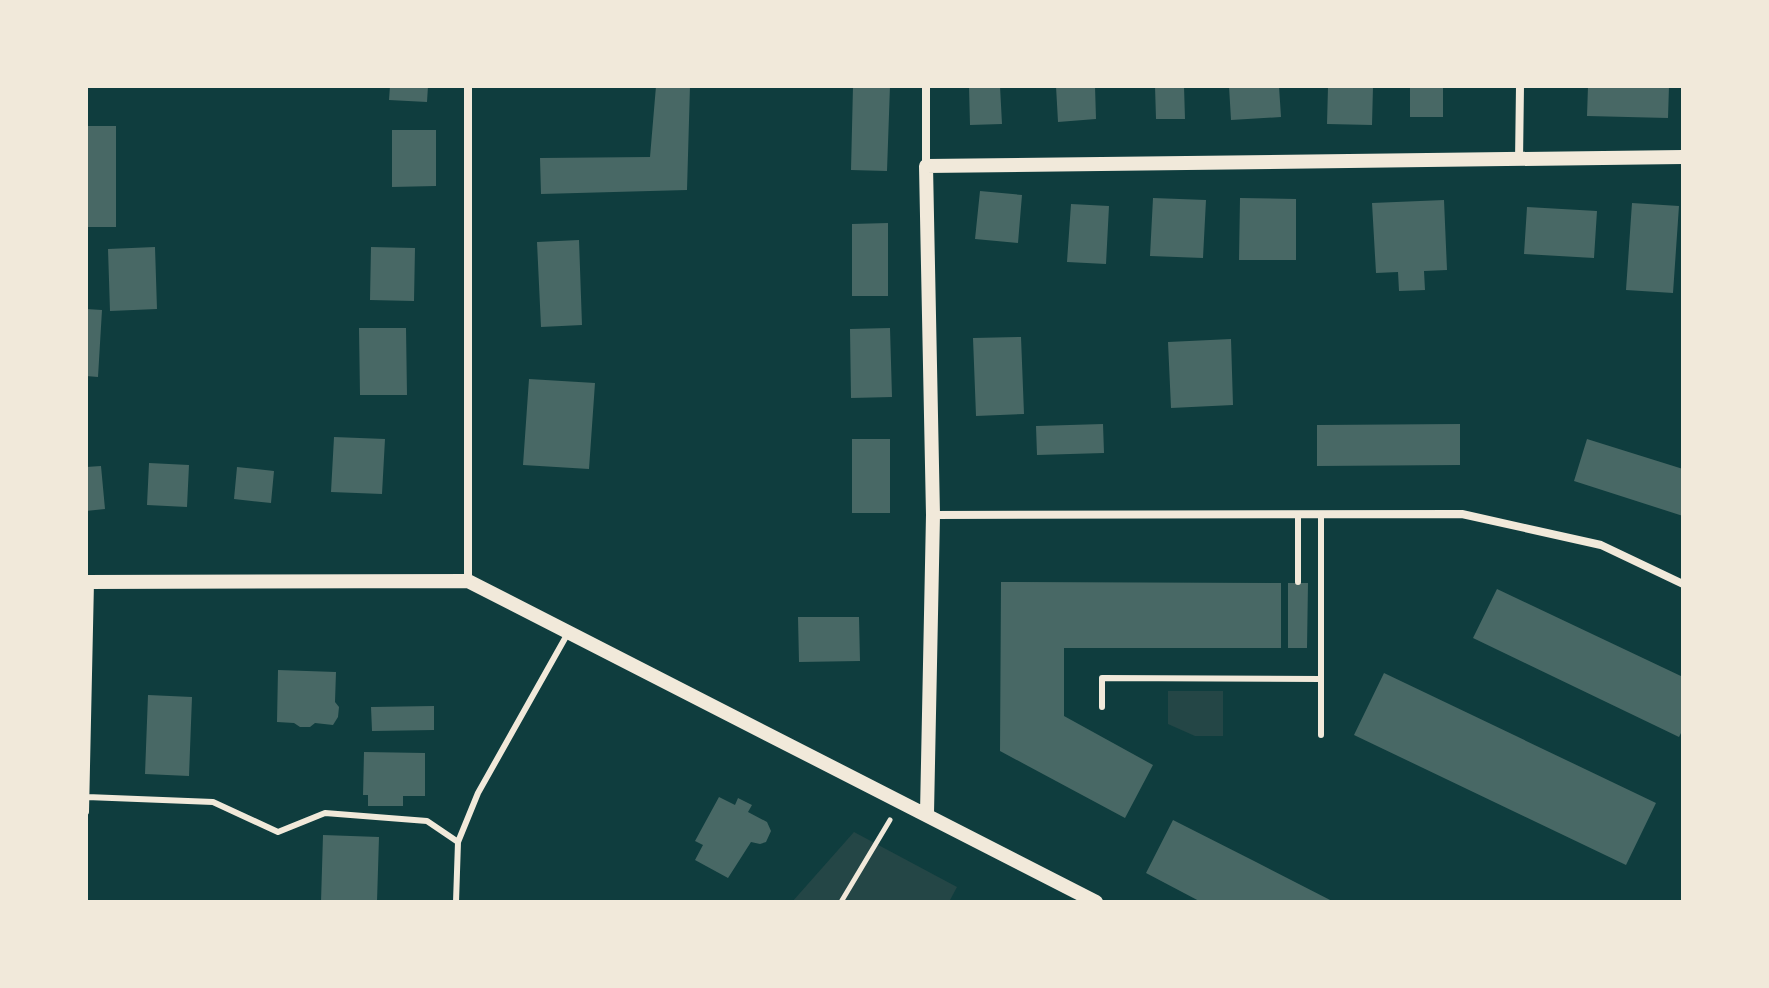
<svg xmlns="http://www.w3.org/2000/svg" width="1769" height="988" font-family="'Alegreya Sans',sans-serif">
  <rect width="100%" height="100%" fill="#0f3d3e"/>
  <!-- green -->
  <path fill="#244646" d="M1168,691H1223V736H1195L1168,724Z
    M854,832L957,887L949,902H792Z"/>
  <!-- building -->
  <path fill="#486865" d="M390,86H428L427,102L389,100Z
    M656,86H690L687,190L541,194L540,158L650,157Z
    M853,86H890L887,171L851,170Z
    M969,86H1000L1002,124L970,125Z
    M1056,86H1095L1096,119L1058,122Z
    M1155,86H1184L1185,119H1156Z
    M1229,86H1279L1281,117L1231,120Z
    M1410,86H1443V117H1410Z
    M1588,86H1669L1668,118L1587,116Z
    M1328,87H1373L1372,125L1327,124Z
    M86,126H116V227H86Z
    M392,130H436V186L392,187Z
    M980,191L1022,195L1018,243L975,239Z
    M1153,198L1206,200L1203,258L1150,256Z
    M1240,198L1296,199V260H1239Z
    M1444,200L1447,270L1424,271L1425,290L1399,291L1398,272L1376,273L1372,203Z
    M1632,203L1679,206L1673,293L1626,290Z
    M1071,204L1109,206L1106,264L1067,262Z
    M1527,207L1597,211L1594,258L1524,254Z
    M888,223V296H852V224Z
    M579,240L582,325L541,327L537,242Z
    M155,247L157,309L110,311L108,249Z
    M371,247L415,248L414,301L370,300Z
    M86,309L102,310L98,377L86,376Z
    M359,328H406L407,395H360Z
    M890,328L892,397L851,398L850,329Z
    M1021,337L1024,414L976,416L973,338Z
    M1231,339L1233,405L1171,408L1168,342Z
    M529,379L595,383L589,469L523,465Z
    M1103,424L1104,453L1037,455L1036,426Z
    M1460,424V465L1317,466V425Z
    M334,437L385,439L382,494L331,492Z
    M852,439H890V513H852Z
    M1587,439L1683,469V516L1574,481Z
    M149,463L189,465L187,507L147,505Z
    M101,466L105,509L86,511V467Z
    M237,467L274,471L271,503L234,499Z
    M1001,582L1281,583V648H1064V716L1153,765L1125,818L1000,751Z
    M1288,583H1308L1307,648H1288Z
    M1497,589L1683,677V729L1679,737L1473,638Z
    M798,617H859L860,661L799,662Z
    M278,670L336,672L335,702L339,707L338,717L333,725L315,723L310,727H300L294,723L277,722Z
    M1384,673L1656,803L1626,865L1354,735Z
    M148,695L192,697L189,776L145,774Z
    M434,706V730L372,731L371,707Z
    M364,752L425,753V796H403V806H368V795H363Z
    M719,797L735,805L738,798L752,805L748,812L767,822L771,831L766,842L760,844L751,842L728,878L695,860L703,845L695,841Z
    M1173,820L1256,862L1334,902H1201L1146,873Z
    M323,835L379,837L377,902H321Z"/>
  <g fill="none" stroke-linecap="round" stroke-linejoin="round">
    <!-- path -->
    <path stroke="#f1e9da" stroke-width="5" d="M841,902L890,820"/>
    <!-- service -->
    <path stroke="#f1e9da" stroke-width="6" d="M1298,582V515
      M1102,707V678L1321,679
      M1321,735V515
      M87,797L213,802L278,832L325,813L427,821L458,842
      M86,812L91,582
      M456,902L458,842L478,793L568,633"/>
    <!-- minor -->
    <path stroke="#f1e9da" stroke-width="8" d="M1519,161L1520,86
      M926,166V86
      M933,515L1462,514L1601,545L1683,584
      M468,581V86"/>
    <!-- tertiary -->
    <path stroke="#f1e9da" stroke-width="14" d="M86,582L468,581L1096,902
      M927,813L933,515L926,166L1683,157"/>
  </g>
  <!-- border -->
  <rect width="1769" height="988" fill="none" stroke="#f1e9da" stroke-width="176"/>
</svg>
